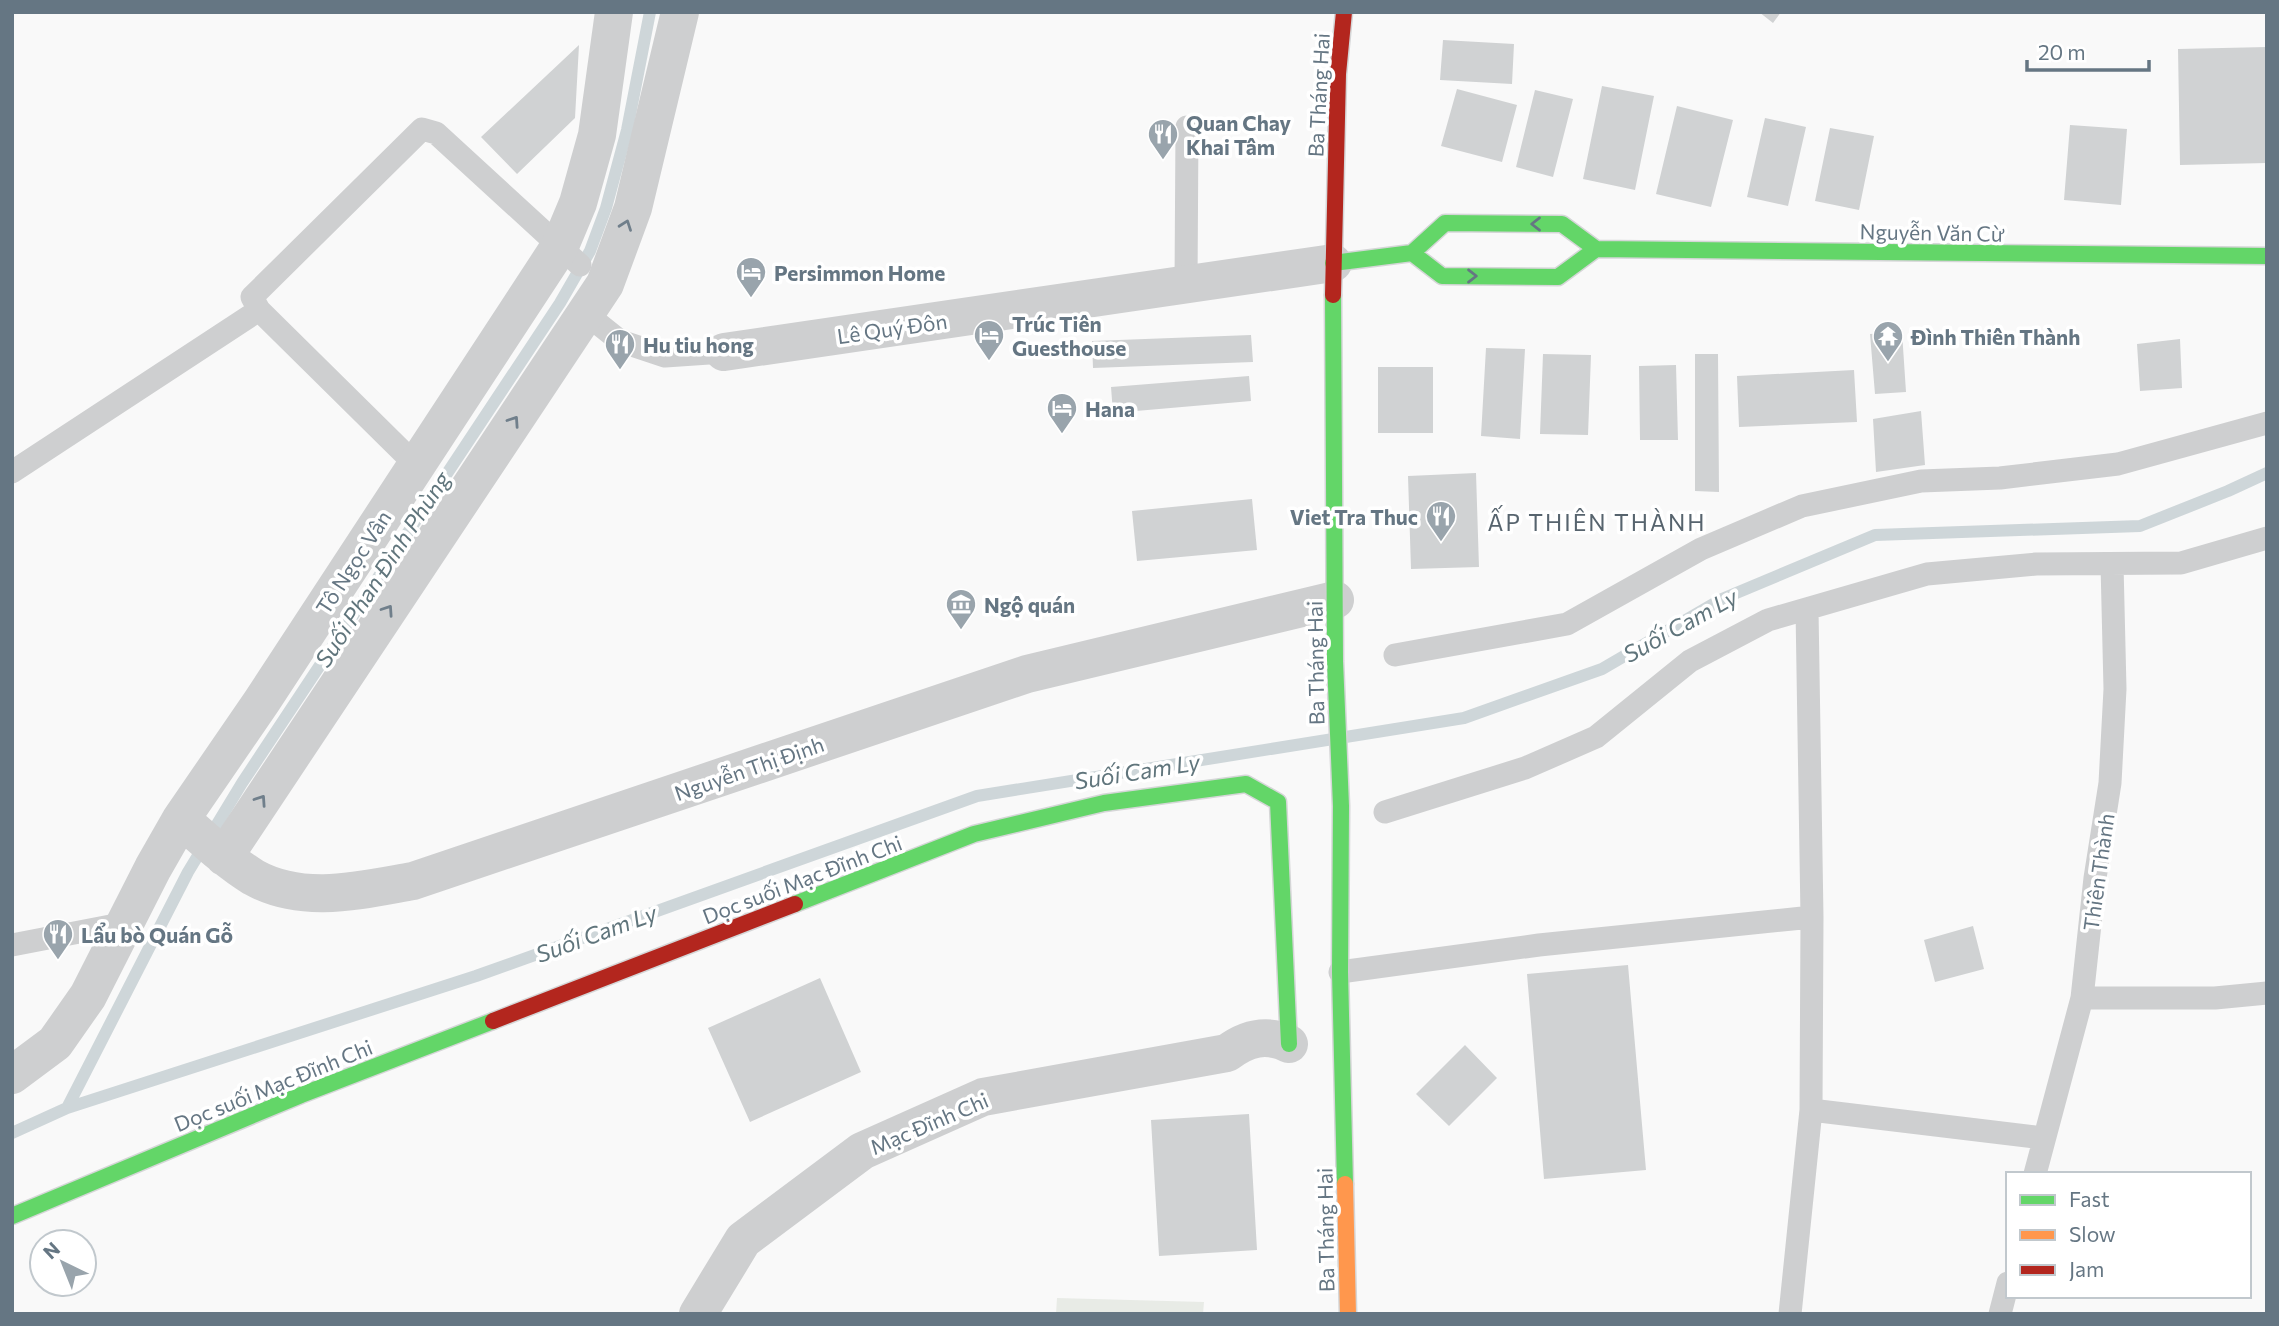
<svg xmlns="http://www.w3.org/2000/svg" width="2279" height="1326" font-family="Commissioner,sans-serif">
  <rect width="100%" height="100%" fill="#f9f9f9"/>
  <!-- green -->
  <path fill="#e8ebe6" d="M1057,1298L1204,1302L1203,1314H1056Z"/>
  <g fill="none" stroke-linecap="round" stroke-linejoin="round">
    <!-- stream -->
    <path stroke="#ced6d9" stroke-width="12" d="M67,1108L188,872L242,783L560,303L590,251L606,208L627,130L650,12
      M12,1133L67,1108L476,976L977,796L1464,718L1602,669L1722,599L1875,535L2140,526L2228,491L2267,473"/>
  </g>
  <!-- building -->
  <path fill="#d0d2d3" d="M1759,12H1781L1773,23Z
    M1443,40L1514,44L1512,84L1440,80Z
    M579,45L575,118L517,174L481,137Z
    M2267,47V163L2180,165L2178,49Z
    M1602,86L1654,96L1635,190L1583,179Z
    M1457,89L1517,105L1502,162L1441,146Z
    M1535,90L1573,99L1553,177L1516,167Z
    M1677,106L1733,120L1711,207L1656,194Z
    M1765,118L1806,127L1788,206L1747,197Z
    M2070,125L2127,129L2121,205L2064,200Z
    M1830,128L1874,136L1859,210L1815,201Z
    M1902,332L1906,392L1875,394L1870,334Z
    M1251,335L1253,362L1093,368L1092,341Z
    M2180,339L2182,388L2140,391L2137,344Z
    M1486,348L1525,349L1520,439L1481,436Z
    M1543,354L1591,355L1588,435L1540,434Z
    M1695,354H1718L1719,492L1695,491Z
    M1676,365L1678,440H1640L1639,366Z
    M1378,367H1433V433H1378Z
    M1854,370L1857,422L1739,427L1737,376Z
    M1249,376L1251,401L1113,413L1111,387Z
    M1921,411L1925,465L1876,472L1873,419Z
    M1476,473L1479,567L1411,569L1408,476Z
    M1252,499L1257,550L1137,561L1132,511Z
    M1973,926L1984,969L1935,982L1924,940Z
    M1628,965L1646,1170L1544,1179L1527,974Z
    M820,978L861,1072L750,1122L708,1028Z
    M1465,1045L1497,1078L1449,1126L1416,1094Z
    M1249,1114L1257,1250L1159,1256L1151,1120Z"/>
  <g fill="none" stroke-linecap="round" stroke-linejoin="round">
    <!-- fast casing -->
    <g stroke="#d5d6d7" stroke-width="19">
      <path id="fast" d="M1412,253L1442,276L1558,277L1596,249
        M1333,263L1412,253L1445,223L1562,224L1596,249L2267,256
        M1333,295L1335,661L1341,806L1340,972L1345,1184
        M795,904L974,834L1104,803L1246,784L1278,802L1289,1044
        M12,1216L301,1095L493,1021"/>
    </g>
    <!-- slow casing -->
    <g stroke="#d5d6d7" stroke-width="19">
      <path id="slow" d="M1345,1184L1348,1314"/>
    </g>
    <!-- jam casing -->
    <g stroke="#d5d6d7" stroke-width="19">
      <path id="jam" d="M1333,295L1338,74L1344,12
        M493,1021L795,904"/>
    </g>
    <!-- lane -->
    <path stroke="#cecfd0" stroke-width="23" d="M1186,285L1187,127
      M259,310L417,466
      M585,313L620,341L665,356L724,352
      M12,472L259,310L252,297L422,129L436,133L580,265
      M1807,609L1812,917
      M1395,655L1567,624L1701,549L1802,506L1921,481L2000,478L2118,464L2267,423
      M1385,812L1525,768L1596,737L1690,661L1768,620L1927,574L2036,564L2181,563L2267,538
      M12,945L126,923
      M1340,972L1539,945L1812,917L1811,1110L1790,1314
      M2082,998H2215L2267,993
      M1811,1110L2043,1138
      M2035,1174L2082,998L2095,878L2110,783L2115,689L2112,564
      M2000,1314L2008,1283"/>
    <!-- street -->
    <path stroke="#cecfd0" stroke-width="38" d="M724,352L1333,263
      M181,819C204,839 227,861 253,877C303,905 361,890 413,881L1027,674L1335,600
      M224,857L605,284L633,208L680,12
      M12,1075L55,1043L88,996L153,868L181,819L262,701L560,246L578,203L597,135L614,12
      M698,1314L743,1240L862,1151L983,1097L1227,1053C1247,1038 1266,1033 1289,1044"/>
    <!-- fast -->
    <use href="#fast" stroke="#63d668" stroke-width="16"/>
    <!-- slow -->
    <use href="#slow" stroke="#ff974d" stroke-width="16"/>
    <!-- jam -->
    <use href="#jam" stroke="#b3261e" stroke-width="16"/>
  </g>
  <!-- one-way arrows -->
  <defs><path id="oneway-chevron" d="M-2-3.5L2.5 0L-2 3.5" fill="none" stroke-width="1.6" stroke-linecap="round" stroke-linejoin="round" transform="scale(1.75)"/></defs>
  <g stroke="#657683">
    <use href="#oneway-chevron" transform="translate(1536 224) rotate(-180)"/>
    <use href="#oneway-chevron" transform="translate(1472 276)"/>
  </g>
  <g stroke="#707f8b">
    <use href="#oneway-chevron" transform="translate(626 225) rotate(-70)"/>
    <use href="#oneway-chevron" transform="translate(514 421) rotate(-56)"/>
    <use href="#oneway-chevron" transform="translate(388 610) rotate(-56)"/>
    <use href="#oneway-chevron" transform="translate(261 800) rotate(-56)"/>
  </g>
  <!-- icons -->
  <defs>
    <g id="restaurant-pin" transform="scale(1.575)"><path d="M0 17L-7.5 6A9.5 9.5 0 1 1 7.5 6Z" fill="#99a4ac" stroke="#fff"/><path d="M-5-6h1v4h1v-4h1v4h1v-4h1v5L-1.5 .5V6h-2V.5L-5-1ZM5-6V6H3V1.5H1.5Q1.5-4 5-6Z" fill="#fff"/></g>
    <g id="hotel-pin" transform="scale(1.575)"><path d="M0 17L-7.5 6A9.5 9.5 0 1 1 7.5 6Z" fill="#99a4ac" stroke="#fff"/><path d="M-6-4.5h1.5V1H6V5H4.5V3h-9V5H-6ZM-4 0a1.8 1.8 0 1 1 3.6 0ZM.5 0V-2.5h3Q6-2.5 6 0Z" fill="#fff"/></g>
    <g id="temple-pin" transform="scale(1.575)"><path d="M0 17L-7.5 6A9.5 9.5 0 1 1 7.5 6Z" fill="#99a4ac" stroke="#fff"/><path d="M0-6L5-2H3V0L6.5 2.5H4V6H1.5V3h-3V6H-4V2.5H-6.5L-3 0V-2H-5Z" fill="#fff"/></g>
    <g id="museum-pin" transform="scale(1.575)"><path d="M0 17L-7.5 6A9.5 9.5 0 1 1 7.5 6Z" fill="#99a4ac" stroke="#fff"/><path d="M0-6L6-3V-2H-6V-3ZM-5-1h2V3h-2ZM-1-1h2V3h-2ZM3-1h2V3H3ZM-6 4H6V6H-6Z" fill="#fff"/></g>
  </defs>
  <g fill-rule="evenodd">
    <use href="#restaurant-pin" x="1163" y="134"/>
    <use href="#hotel-pin" x="751" y="272"/>
    <use href="#hotel-pin" x="989" y="335"/>
    <use href="#temple-pin" x="1888" y="336"/>
    <use href="#restaurant-pin" x="620" y="344"/>
    <use href="#hotel-pin" x="1062" y="408"/>
    <use href="#restaurant-pin" x="1441" y="516"/>
    <use href="#museum-pin" x="961" y="604"/>
    <use href="#restaurant-pin" x="58" y="934"/>
  </g>
  <g text-anchor="middle" dominant-baseline="central" stroke-width="7" stroke-linejoin="round" paint-order="stroke">
    <!-- street labels -->
    <g font-size="21" fill="#657683" stroke="#fff">
      <text transform="translate(1318 95) rotate(-87)">Ba Tháng Hai</text>
      <text transform="translate(1932 232) rotate(1)">Nguyễn Văn Cừ</text>
      <text transform="translate(892 328) rotate(-8)">Lê Quý Đôn</text>
      <text transform="translate(353 562) rotate(-57)">Tô Ngọc Vân</text>
      <text transform="translate(1315 663) rotate(-91)">Ba Tháng Hai</text>
      <text transform="translate(749 768) rotate(-19)">Nguyễn Thị Định</text>
      <text transform="translate(2098 872) rotate(-82)">Thiên Thành</text>
      <text transform="translate(802 879) rotate(-21)">Dọc suối Mạc Đĩnh Chi</text>
      <text transform="translate(273 1085) rotate(-22)">Dọc suối Mạc Đĩnh Chi</text>
      <text transform="translate(929 1123) rotate(-23)">Mạc Đĩnh Chi</text>
      <text transform="translate(1325 1230) rotate(-91)">Ba Tháng Hai</text>
    </g>
    <!-- poi labels -->
    <g font-size="21" font-weight="bold" fill="#657683" stroke="#fff" text-anchor="start">
      <text x="1186" y="122">Quan Chay<tspan x="1186" dy="24">Khai Tâm</tspan></text>
      <text x="774" y="272">Persimmon Home</text>
      <text x="1012" y="323">Trúc Tiên<tspan x="1012" dy="24">Guesthouse</tspan></text>
      <text x="1911" y="336">Đình Thiên Thành</text>
      <text x="643" y="344">Hu tiu hong</text>
      <text x="1085" y="408">Hana</text>
      <text x="1418" y="516" text-anchor="end">Viet Tra Thuc</text>
      <text x="984" y="604">Ngộ quán</text>
      <text x="81" y="934">Lẩu bò Quán Gỗ</text>
    </g>
    <!-- neighbourhood labels -->
    <g font-size="23" letter-spacing="2" fill="#57646e" stroke="#fff">
      <text x="1597" y="522">ẤP THIÊN THÀNH</text>
    </g>
    <!-- water labels -->
    <g font-size="23" font-style="italic" fill="#60757c" stroke="#fff">
      <text transform="translate(382 569) rotate(-57)">Suối Phan Đình Phùng</text>
      <text transform="translate(1680 625) rotate(-29)">Suối Cam Ly</text>
      <text transform="translate(1137 771) rotate(-9)">Suối Cam Ly</text>
      <text transform="translate(596 933) rotate(-20)">Suối Cam Ly</text>
    </g>
  </g>
  <!-- border -->
  <rect width="2279" height="1326" fill="none" stroke="#657683" stroke-width="28"/>
  <!-- legend -->
  <rect x="2006" y="1172" width="245" height="126" fill="#ffffff" stroke="#c1c8cd" stroke-width="2"/>
  <rect x="2020" y="1195" width="35" height="10" fill="#63d668" stroke="#c1c8cd" stroke-width="2"/>
  <text x="2069" y="1207" font-size="21" fill="#657683">Fast</text>
  <rect x="2020" y="1230" width="35" height="10" fill="#ff974d" stroke="#c1c8cd" stroke-width="2"/>
  <text x="2069" y="1242" font-size="21" fill="#657683">Slow</text>
  <rect x="2020" y="1265" width="35" height="10" fill="#b3261e" stroke="#c1c8cd" stroke-width="2"/>
  <text x="2069" y="1277" font-size="21" fill="#657683">Jam</text>
  <!-- north arrow -->
  <g transform="translate(63 1263) rotate(317)"><circle r="33" fill="#ffffff" stroke="#c1c8cd" stroke-width="2"/>
  <path d="M0-5L12 26L0 18L-12 26Z" fill="#99a4ac"/>
  <text y="-10" font-size="19" font-weight="bold" text-anchor="middle" fill="#657683">N</text>
  </g>
  <!-- scale -->
  <path d="M2027 60v10h122v-10" fill="none" stroke="#657683" stroke-width="3.5"/>
  <text x="2038" y="60" font-size="21" fill="#657683" stroke="#ffffff" stroke-width="5" paint-order="stroke">20 m</text>
</svg>
